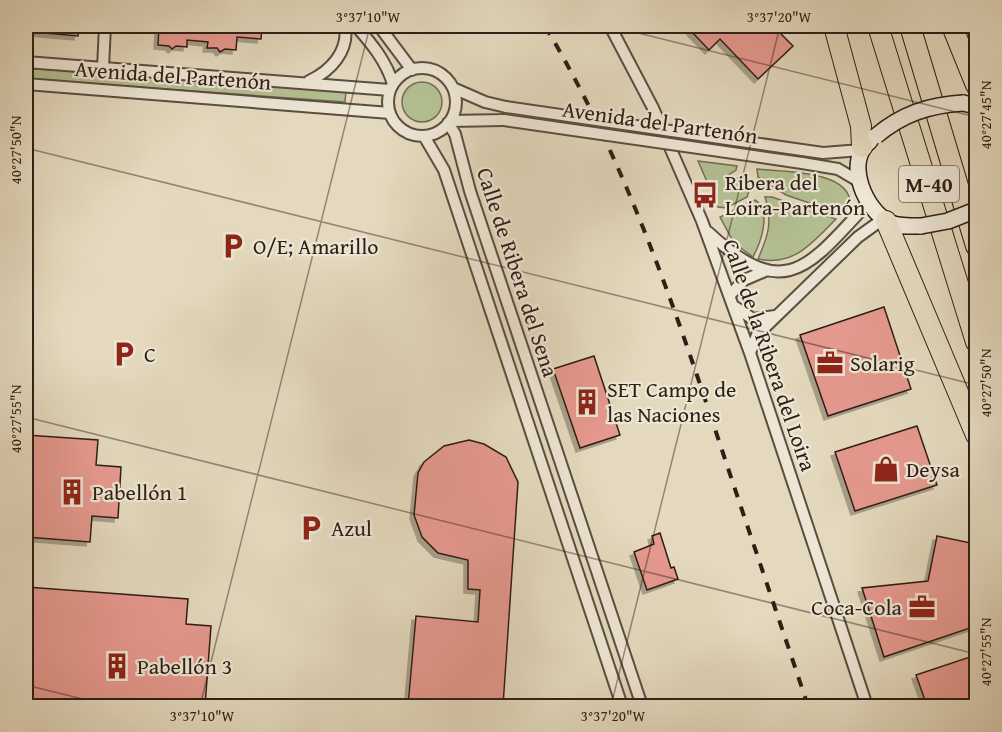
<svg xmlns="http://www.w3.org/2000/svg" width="1002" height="732" font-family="'Gentium Book Plus',serif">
  <defs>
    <filter id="shadow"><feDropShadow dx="-4" dy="4" stdDeviation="0" flood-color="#0004"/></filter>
  </defs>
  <rect width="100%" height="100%" fill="#e4d9be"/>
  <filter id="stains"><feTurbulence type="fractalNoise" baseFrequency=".00333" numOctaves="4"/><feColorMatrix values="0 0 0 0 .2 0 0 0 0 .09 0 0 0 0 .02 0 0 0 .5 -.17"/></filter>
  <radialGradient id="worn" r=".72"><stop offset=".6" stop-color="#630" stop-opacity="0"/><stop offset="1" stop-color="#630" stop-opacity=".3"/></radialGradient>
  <!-- green -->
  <path fill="#b3bf92" stroke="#716e54" stroke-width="1.5" d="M958,26H976V66Z
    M26,68L346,91L345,102L26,79Z
    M402 102a20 20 0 1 1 40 0a20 20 0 1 1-40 0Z
    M698,161L737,166L736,170L727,176L746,180L750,188L747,197L726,208L718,207Z
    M757,169C782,172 851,170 850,204L841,214L786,195L758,177Z
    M765,197H772L836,219C813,242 794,267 758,259C768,236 773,222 765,197Z
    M755,200C772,211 761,242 753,257L734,243L720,217Z"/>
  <!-- building -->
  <path fill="#e6998f" stroke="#2f1e16" stroke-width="1.5" filter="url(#shadow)" d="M34,26H79L78,36L34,32Z
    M159,26H262L261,39L237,37L236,50L225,49L220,52L217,48H207L208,42L187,40V47L176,46L172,49L169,46L158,45Z
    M696,26H773L793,46L758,79L720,39L709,50L691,31Z
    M884,307L911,389L828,416L800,335Z
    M594,356L620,435L580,448L553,369Z
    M917,426L937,485L855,511L835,452Z
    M26,435L98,440L96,465L121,467L118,518L92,516L90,542L26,537Z
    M469,440L484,444L506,457L518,482L503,706H408L416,616L478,622L480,590L468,589V560L438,553L422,537L414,515L418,473L424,462L444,446Z
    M660,533L671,568L674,567L678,579L647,590L634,552L654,544L652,536Z
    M937,536L976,544V626L884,657L862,588L928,581Z
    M26,587L188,599L186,624L211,626L205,706H26Z
    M976,655V706H927L916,675Z"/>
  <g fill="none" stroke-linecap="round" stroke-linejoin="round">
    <!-- street casing -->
    <g stroke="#5c4d40" stroke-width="14">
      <path id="street" d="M356,26C372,44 386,61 393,84
        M379,26L412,70
        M610,26L653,108L702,221L750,353L867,706
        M26,62L390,90
        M103,68L105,26
        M388 102a34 34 0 1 1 68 0a34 34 0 1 1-68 0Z
        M309,81C331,71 349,51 345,26
        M26,84L390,113
        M453,88L485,102L506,107
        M450,121L504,120
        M448,123L455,134L470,191L642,706
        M424,136L444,170L622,706
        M802,150L823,153L861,150
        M802,163L838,169L860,182
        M708,232C786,305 809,266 869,202
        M730,295L744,280L765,271
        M735,307L753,319L775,316
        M750,353L757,335L858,237L883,219"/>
    </g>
    <!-- secondary casing -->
    <g stroke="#2f1e16" stroke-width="18">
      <path id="secondary" d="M963,103L976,106
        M870,141C846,160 862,203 884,219C894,227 909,226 921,226"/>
    </g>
    <!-- highway casing -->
    <g stroke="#2f1e16" stroke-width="22">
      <path id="highway" d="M834,26L861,126L862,147
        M878,26L976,342
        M910,26L976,246
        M952,26L976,85
        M886,221L976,435"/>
    </g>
    <!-- street -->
    <use href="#street" stroke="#ede6d5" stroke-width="10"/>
    <!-- secondary -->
    <use href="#secondary" stroke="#ede6d5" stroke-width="15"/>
    <!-- highway -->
    <use href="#highway" stroke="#e4d9be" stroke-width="20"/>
    <!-- rail -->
    <path stroke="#2f1e16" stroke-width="4" stroke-dasharray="10 10" stroke-linecap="butt" d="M545,26C620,151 668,288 714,426C745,520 777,613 808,706"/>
    <!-- street-bridge casing -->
    <g stroke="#5c4d40" stroke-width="14" stroke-linecap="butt">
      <path id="street-bridge" d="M506,107L802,150
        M504,120L802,163"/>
    </g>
    <!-- secondary-bridge casing -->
    <g stroke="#2f1e16" stroke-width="18" stroke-linecap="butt">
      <path id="secondary-bridge" d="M876,136C902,114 929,105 963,103
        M921,226L948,221L976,210"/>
    </g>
    <!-- street-bridge -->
    <use href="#street-bridge" stroke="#ede6d5" stroke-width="10"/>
    <!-- secondary-bridge -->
    <use href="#secondary-bridge" stroke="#ede6d5" stroke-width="15"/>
  </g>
  <!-- ticks -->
  <path fill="none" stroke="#2f1e16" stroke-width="1.5" stroke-opacity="0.45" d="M610,26L976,117M26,148L976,385M26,417L976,654M26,685L111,706M200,706L370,26M611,706L780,26"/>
  <!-- icons -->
  <defs>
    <g id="bus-bare" transform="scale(2.07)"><path d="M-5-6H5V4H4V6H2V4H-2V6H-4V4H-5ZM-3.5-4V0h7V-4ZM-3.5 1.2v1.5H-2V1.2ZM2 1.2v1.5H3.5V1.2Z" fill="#8f2418" stroke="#ede6d5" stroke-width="2.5" paint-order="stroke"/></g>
    <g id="parking-bare" transform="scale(2.07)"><path d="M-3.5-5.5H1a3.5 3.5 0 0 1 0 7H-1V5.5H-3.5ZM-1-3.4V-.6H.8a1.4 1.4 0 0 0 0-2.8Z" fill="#8f2418" stroke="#ede6d5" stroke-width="2.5" paint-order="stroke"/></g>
    <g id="office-bare" transform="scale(2.07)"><path d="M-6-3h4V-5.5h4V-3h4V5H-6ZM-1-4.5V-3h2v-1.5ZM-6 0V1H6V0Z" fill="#8f2418" stroke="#ede6d5" stroke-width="2.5" paint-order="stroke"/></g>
    <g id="building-bare" transform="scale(2.07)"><path d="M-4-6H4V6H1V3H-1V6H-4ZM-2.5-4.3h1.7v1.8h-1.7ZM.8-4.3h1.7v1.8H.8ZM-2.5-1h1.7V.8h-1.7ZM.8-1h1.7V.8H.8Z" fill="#8f2418" stroke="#ede6d5" stroke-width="2.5" paint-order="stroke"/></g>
    <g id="shop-bare" transform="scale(2.07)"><path d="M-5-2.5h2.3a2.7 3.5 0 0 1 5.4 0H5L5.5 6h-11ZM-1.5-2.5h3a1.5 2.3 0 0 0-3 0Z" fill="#8f2418" stroke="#ede6d5" stroke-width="2.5" paint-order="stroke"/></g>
  </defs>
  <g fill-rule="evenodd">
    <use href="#bus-bare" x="705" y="195"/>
    <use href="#parking-bare" x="233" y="246"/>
    <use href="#parking-bare" x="124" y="354"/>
    <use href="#office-bare" x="830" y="363"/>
    <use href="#building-bare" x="587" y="402"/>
    <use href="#shop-bare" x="886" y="469"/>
    <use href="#building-bare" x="72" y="492"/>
    <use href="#parking-bare" x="311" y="528"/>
    <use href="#office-bare" x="922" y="607"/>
    <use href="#building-bare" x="117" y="666"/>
  </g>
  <g text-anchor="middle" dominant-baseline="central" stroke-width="4.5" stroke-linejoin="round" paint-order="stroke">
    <!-- shield labels -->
    <rect fill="#ede6d5" stroke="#685a4f" stroke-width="1.5" x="899" y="166" width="60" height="36" rx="4.5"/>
    <g font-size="21" font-weight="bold" fill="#2f1e16">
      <text x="929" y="184">M-40</text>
    </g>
    <!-- street labels -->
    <g font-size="22" fill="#2f1e16" stroke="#ede6d5">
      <text transform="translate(173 75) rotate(4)">Avenida del Partenón</text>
      <text transform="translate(660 122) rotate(8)">Avenida del Partenón</text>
      <text transform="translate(518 272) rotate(72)">Calle de Ribera del Sena</text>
      <text transform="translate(770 355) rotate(71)">Calle de la Ribera del Loira</text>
    </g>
    <!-- poi labels -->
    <g font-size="22" fill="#2f1e16" stroke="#ede6d5" text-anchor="start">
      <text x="725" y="182">Ribera del<tspan x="725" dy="25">Loira-Partenón</tspan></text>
      <text x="253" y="246">O/E; Amarillo</text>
      <text x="144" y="354">C</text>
      <text x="850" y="363">Solarig</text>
      <text x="607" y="389">SET Campo de<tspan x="607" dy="25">las Naciones</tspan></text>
      <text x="906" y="469">Deysa</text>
      <text x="92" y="492">Pabellón 1</text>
      <text x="331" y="528">Azul</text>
      <text x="902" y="607" text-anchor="end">Coca-Cola</text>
      <text x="137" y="666">Pabellón 3</text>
    </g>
  </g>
  <!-- margin -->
  <rect width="1002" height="732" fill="none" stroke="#e4d9be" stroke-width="66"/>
  <rect x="33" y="33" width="936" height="666" fill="none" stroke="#2f1e16" stroke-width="2"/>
  <g font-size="15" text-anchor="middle" fill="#2f1e16">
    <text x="368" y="22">3°37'10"W</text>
    <text x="779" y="22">3°37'20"W</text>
    <text transform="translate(986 115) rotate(-90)" y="5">40°27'45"N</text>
    <text transform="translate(16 150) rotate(-90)" y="5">40°27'50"N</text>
    <text transform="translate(986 383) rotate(-90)" y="5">40°27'50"N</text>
    <text transform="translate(16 419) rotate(-90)" y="5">40°27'55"N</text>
    <text transform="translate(986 652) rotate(-90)" y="5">40°27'55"N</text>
    <text x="202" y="721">3°37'10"W</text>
    <text x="613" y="721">3°37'20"W</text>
  </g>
  <rect width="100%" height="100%" filter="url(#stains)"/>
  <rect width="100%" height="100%" fill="url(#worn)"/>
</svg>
